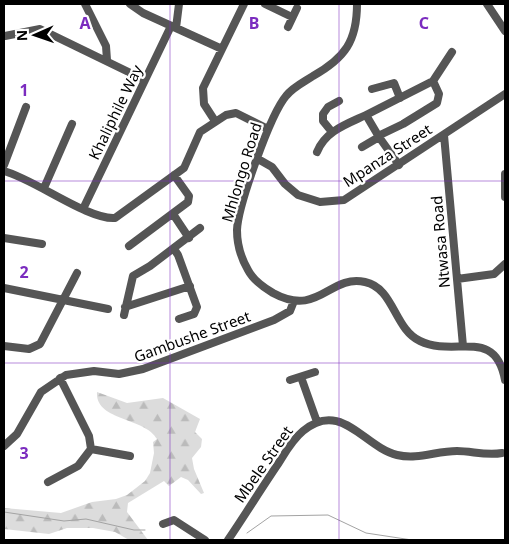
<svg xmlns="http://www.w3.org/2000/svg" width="509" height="544" font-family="'Noto Sans',sans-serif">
  <defs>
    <pattern id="forest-firs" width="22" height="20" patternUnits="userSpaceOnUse" patternTransform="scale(1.25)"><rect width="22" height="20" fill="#dcdcdc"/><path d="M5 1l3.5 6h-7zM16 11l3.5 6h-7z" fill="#bbb"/></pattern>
  </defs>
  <rect width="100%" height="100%" fill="#fff"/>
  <!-- forest -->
  <path fill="url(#forest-firs)" d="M97,392L127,403L163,398L200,419L195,432L202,439L201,447L192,458L194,469L204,493L201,494L188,480L181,477L169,486L164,481L128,503L127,512L148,540H129L115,532L93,528H67L49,534L4,529V508L61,513L92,502L116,499L127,495L145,481L150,473L154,453L153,442L157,439C145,417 95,421 97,392Z"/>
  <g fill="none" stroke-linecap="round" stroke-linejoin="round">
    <!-- stream -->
    <path stroke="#a3a3a3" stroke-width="1" d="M4,512L64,521L86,519L134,530H145
      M247,533L271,516L328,515L366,533L412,540"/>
    <!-- minor -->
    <path stroke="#555" stroke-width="8" d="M85,4L106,46L107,60
      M130,4L143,13L222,49
      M265,4L292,17
      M357,4C357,41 345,58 313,76C304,82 293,87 286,96C270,115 238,206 237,230C237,244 241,258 248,270C253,280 263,287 273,293C319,318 329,274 365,282C394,288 394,329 420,341C455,358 495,326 505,380
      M487,4L505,31
      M288,27L297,8
      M176,28L179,4
      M5,36L40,29L145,80
      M372,89L394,83L400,98
      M366,115L433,81L452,52
      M215,121L204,104L203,88L244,4
      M332,132L323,121V114L328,107L339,101
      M444,135L463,346
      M378,136L403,124L437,103L439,94L433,81
      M362,147L379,137
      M317,152C325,131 347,124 366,115L379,137L399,165
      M258,159L272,167L285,184L298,195L320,202L344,200L505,94
      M4,165L26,107
      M4,171C36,180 88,220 115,218L184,168L200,132L226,115L236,113L268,129
      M505,174V197
      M44,188L72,124
      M83,209L171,26
      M173,214L189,238
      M4,238L42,244
      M129,246L188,202L189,196L174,175
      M174,249L178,255L197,307L194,314L179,319
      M457,279L494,274L505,264
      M4,288L108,309
      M125,307L190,286
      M124,315L133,276L150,266L200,228
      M4,346L29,349L40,344L77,273
      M301,377L317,422
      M290,380L315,372
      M4,446L17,434L41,392L66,375L94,371L119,374L143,369L274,320L290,311L294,301
      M91,449L130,456
      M48,482L78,466L91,449L89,436L60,378
      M163,524L174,520L205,540
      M228,540C245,515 261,489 278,464C285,453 292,440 303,431C341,399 364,447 397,455C418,460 436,451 457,451C472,451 486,456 502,453"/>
  </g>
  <!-- grid -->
  <path fill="none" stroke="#7b2cbf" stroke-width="1" stroke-opacity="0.55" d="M170,4V540M339,4V540M4,181H505M4,363H505"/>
  <g text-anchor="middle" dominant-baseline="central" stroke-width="4.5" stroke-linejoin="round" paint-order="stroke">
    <!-- street labels -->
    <g font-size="15" fill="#000" stroke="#fff">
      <text transform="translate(115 112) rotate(-64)">Khaliphile Way</text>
      <text transform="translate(387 155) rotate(-33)">Mpanza Street</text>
      <text transform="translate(241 172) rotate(-73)">Mhlongo Road</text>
      <text transform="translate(440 242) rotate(-95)">Ntwasa Road</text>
      <text transform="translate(192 336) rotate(-20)">Gambushe Street</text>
      <text transform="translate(263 464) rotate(-55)">Mbele Street</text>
    </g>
  </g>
  <g font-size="16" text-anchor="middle" font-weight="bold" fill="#7b2cbf" stroke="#fff" stroke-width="4.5" stroke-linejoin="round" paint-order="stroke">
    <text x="85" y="29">A</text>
    <text x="254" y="29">B</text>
    <text x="424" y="29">C</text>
    <text x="24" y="96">1</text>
    <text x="24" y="278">2</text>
    <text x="24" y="459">3</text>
  </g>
  <!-- border -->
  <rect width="509" height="544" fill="none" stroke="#000000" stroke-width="10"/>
  <!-- north arrow -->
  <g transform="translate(35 35) rotate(268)" stroke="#ffffff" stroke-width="4" paint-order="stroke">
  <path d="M0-4L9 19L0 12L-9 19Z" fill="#000000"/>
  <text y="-8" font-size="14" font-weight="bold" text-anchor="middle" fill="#000000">N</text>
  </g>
</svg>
